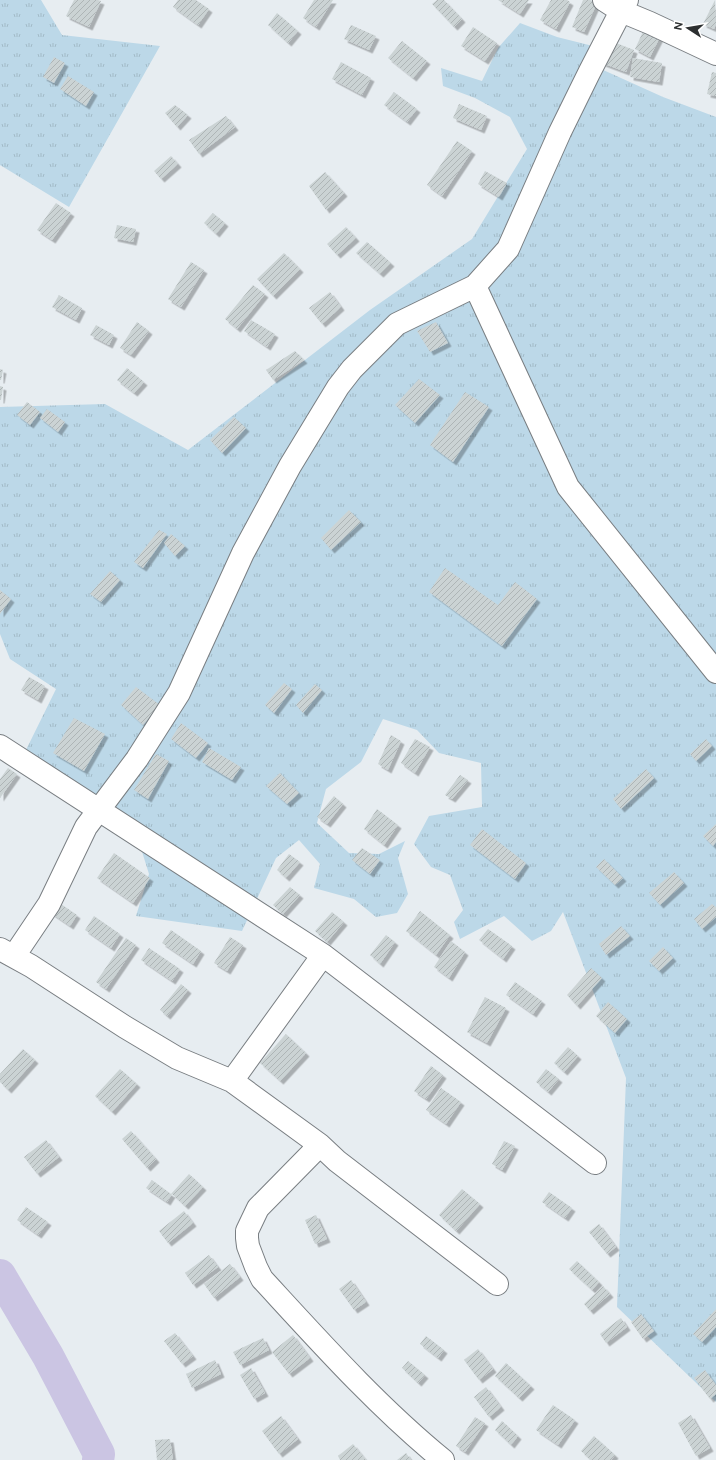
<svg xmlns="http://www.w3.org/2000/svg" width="716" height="1460" font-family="'DM Sans',sans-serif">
  <defs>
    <pattern id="grass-tufts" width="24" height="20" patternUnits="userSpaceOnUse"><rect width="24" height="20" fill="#bcd8e8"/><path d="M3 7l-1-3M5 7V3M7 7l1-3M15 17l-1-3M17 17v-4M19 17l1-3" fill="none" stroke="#a2bac7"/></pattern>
    <pattern id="building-hatch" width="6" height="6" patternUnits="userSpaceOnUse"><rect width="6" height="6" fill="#cbd3d4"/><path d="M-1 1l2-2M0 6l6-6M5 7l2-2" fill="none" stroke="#aeb5b6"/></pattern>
    <filter id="shadow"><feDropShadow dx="3.5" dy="3.5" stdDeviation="0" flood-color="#0004"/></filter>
  </defs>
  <rect width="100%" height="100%" fill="#e7edf1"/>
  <!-- grass -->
  <path fill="url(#grass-tufts)" d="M0,0H41L62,35L160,46L69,207L0,165Z
    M520,23L557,37L593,46L601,69L663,97L716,117V1402L617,1307L626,1078L563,912L551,931L532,941L504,916L460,939L454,922L463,910L450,875L431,867L414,844L429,816L482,807L481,763L439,753L417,730L383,719L361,762L326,789L317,823L349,853L379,854L405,841L398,858L408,894L397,913L376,917L354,899L314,888L320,864L299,840L276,858L242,931L136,916L149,874L134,826L25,752L56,689L10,659L0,634V407L105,404L188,450L370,310L472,239L527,149L510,117L475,98L443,86L441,68L482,81L498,48Z"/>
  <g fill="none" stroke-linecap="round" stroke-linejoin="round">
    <!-- river -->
    <path stroke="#cbc5e3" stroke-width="32" d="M0,1275L48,1356L99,1454L98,1460"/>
  </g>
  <!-- building -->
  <path fill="url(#building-hatch)" filter="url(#shadow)" d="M74,0H98L101,1L89,27L66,16Z
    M178,0H196L209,9L198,25L173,7Z
    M314,0H333L316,27L303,18Z
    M437,0H444L462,19L454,27L432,4Z
    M498,0H529L520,14Z
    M551,0H567L570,2L556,29L540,20Z
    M583,0H590L597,3L584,32L572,27Z
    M715,0L716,24L714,29L703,24Z
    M277,13L298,31L288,43L268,25Z
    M351,25L376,36L369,50L344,39Z
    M646,25L662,33L650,57L635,49Z
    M473,27L497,43L485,61L461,46Z
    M402,41L427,61L413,78L388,58Z
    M611,41L634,50L626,72L602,63Z
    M54,57L65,63L54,83L43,77Z
    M633,58L662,63L659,82L630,77Z
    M341,62L371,78L362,95L332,79Z
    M712,72L716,73V96L707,94Z
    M68,76L94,92L86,106L60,89Z
    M394,92L417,109L407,122L384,105Z
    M459,104L487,116L481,130L453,118Z
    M175,105L188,115L177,127L165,113Z
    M226,116L235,127L199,154L189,140Z
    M457,141L472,151L442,196L427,185Z
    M171,156L178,164L161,179L154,171Z
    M485,171L507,183L499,197L478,184Z
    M325,172L344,193L326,210L309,186Z
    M56,203L71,213L52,240L37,230Z
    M213,213L225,223L216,234L204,223Z
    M117,225L136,229L133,242L114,238Z
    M346,227L356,238L337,255L327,244Z
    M367,242L391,263L380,274L356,253Z
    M284,253L300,269L273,296L257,279Z
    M191,262L204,270L181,307L168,299Z
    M253,285L265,294L237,329L225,319Z
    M330,292L341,307L322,324L309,308Z
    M59,295L82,308L76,320L52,307Z
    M251,320L275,334L267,347L244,331Z
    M137,322L149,331L131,355L120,348Z
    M436,322L448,343L430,352L417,331Z
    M96,325L114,335L109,345L90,335Z
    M295,351L304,360L273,380L266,370Z
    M127,368L144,382L134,393L117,380Z
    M0,369L3,370L1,380H0Z
    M419,379L440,395L415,423L395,405Z
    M0,386L3,387L1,400H0Z
    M465,392L489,407L453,462L430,445Z
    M27,402L40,412L30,425L17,415Z
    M47,409L65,422L58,432L40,418Z
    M234,417L246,428L222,453L210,440Z
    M349,510L361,522L331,550L321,538Z
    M159,530L167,534L143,568L134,562Z
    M171,534L185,546L175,556L164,543Z
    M445,568L498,605L515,582L537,599L502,646L429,592Z
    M110,571L120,580L101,602L90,594Z
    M0,590L11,599L0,614Z
    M29,677L45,686L38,700L21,690Z
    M284,683L292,689L274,713L265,705Z
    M315,684L322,690L303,713L296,705Z
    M136,687L160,705L143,725L121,705Z
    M74,718L105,734L84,771L53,753Z
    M181,723L208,743L196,758L171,739Z
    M391,735L401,741L388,770L378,764Z
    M415,739L430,747L415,773L401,763Z
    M706,739L712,746L696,761L690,754Z
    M209,748L241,767L232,780L202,762Z
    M156,754L169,761L148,799L134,790Z
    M8,768L17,774L0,798V779Z
    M646,769L654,778L621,809L613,799Z
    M280,773L299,793L287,804L266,786Z
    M460,775L468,780L452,799L445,795Z
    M334,796L343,804L327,824L317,817Z
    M377,809L398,825L384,845L364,829Z
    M716,824V842L713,846L703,836Z
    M482,829L526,863L515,879L470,845Z
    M362,848L380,860L370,874L352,860Z
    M114,853L150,878L133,903L97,878Z
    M289,854L300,862L286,878L277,870Z
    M604,859L623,878L615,885L596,867Z
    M674,872L684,883L660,905L649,893Z
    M290,887L300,895L283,914L273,905Z
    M58,902L77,915L70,926L51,913Z
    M712,904L716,907V917L702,929L694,919Z
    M420,911L450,935L436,955L406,931Z
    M332,912L344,922L327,942L315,931Z
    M94,916L120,934L111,948L85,930Z
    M621,926L630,936L606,955L599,944Z
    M488,929L512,946L503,959L479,940Z
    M171,930L201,951L193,964L162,943Z
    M386,935L395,942L380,964L370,955Z
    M230,937L243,945L227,971L214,963Z
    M126,938L136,945L106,989L96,982Z
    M451,941L465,952L449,978L434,967Z
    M663,947L673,958L659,971L649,961Z
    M149,948L180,969L172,981L141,960Z
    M591,968L602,978L577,1006L567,995Z
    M515,982L542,1001L533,1014L506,995Z
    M181,984L188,990L167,1016L160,1010Z
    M485,997L506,1008L487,1043L467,1032Z
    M608,1002L627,1019L615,1033L596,1016Z
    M286,1034L306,1053L280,1081L260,1063Z
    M568,1047L578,1056L564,1072L554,1063Z
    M23,1049L35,1060L8,1090L0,1082V1074Z
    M431,1066L443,1075L426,1099L414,1091Z
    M120,1069L137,1084L112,1112L95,1096Z
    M546,1069L559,1079L548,1092L536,1082Z
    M441,1088L461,1102L446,1124L426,1110Z
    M131,1131L156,1159L147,1168L122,1139Z
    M46,1140L59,1157L37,1174L24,1157Z
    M504,1141L515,1146L502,1170L492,1164Z
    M189,1174L203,1187L185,1206L172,1194L167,1202L146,1188L152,1180L171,1194Z
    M462,1189L480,1204L456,1231L439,1215Z
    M549,1192L572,1208L565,1218L542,1202Z
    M26,1207L48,1222L38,1235L17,1220Z
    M184,1211L193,1223L168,1243L159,1231Z
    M316,1215L327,1239L315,1244L305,1220Z
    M599,1224L616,1247L607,1254L589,1232Z
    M209,1255L218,1267L193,1285L185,1273Z
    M577,1261L599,1282L592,1290L569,1269Z
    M230,1264L240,1277L214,1298L204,1284Z
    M351,1280L366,1302L354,1310L339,1289Z
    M603,1286L610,1294L590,1311L584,1304Z
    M716,1309V1327L702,1342L693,1334Z
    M641,1314L654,1331L643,1339L631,1322Z
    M621,1318L627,1327L606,1343L600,1334Z
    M175,1333L193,1356L182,1364L164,1341Z
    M293,1335L310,1358L289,1374L272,1352Z
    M426,1336L444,1350L438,1358L420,1344Z
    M263,1338L269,1350L240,1365L233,1352Z
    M478,1349L493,1369L479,1380L464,1360Z
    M215,1360L221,1374L192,1388L186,1374Z
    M408,1361L425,1375L418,1383L402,1368Z
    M506,1363L531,1386L519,1398L495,1376Z
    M251,1368L265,1393L254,1399L240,1375Z
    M705,1370L716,1385V1394L710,1399L694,1378Z
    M486,1387L501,1407L489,1417L474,1397Z
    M553,1405L575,1420L558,1445L536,1430Z
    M691,1415L710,1448L696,1456L678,1423Z
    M281,1416L298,1439L279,1454L262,1431Z
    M475,1417L485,1423L465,1452L456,1446Z
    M502,1421L518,1436L511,1445L495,1430Z
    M594,1436L615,1455L611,1460H591L581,1451Z
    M170,1439L173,1460H157L155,1440Z
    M353,1444L366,1460H340L338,1456Z
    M406,1453L411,1460H397Z"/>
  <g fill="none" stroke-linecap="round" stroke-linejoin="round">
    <!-- minor casing -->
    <g stroke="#797e82" stroke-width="24">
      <path id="minor" d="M627,0L621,11L650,23L716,54
        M475,286L568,487L716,672
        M0,746L323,955L595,1163
        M0,949L31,966L125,1027L177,1058L232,1081L320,1145L337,1161L497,1284
        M14,956L49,904L86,827L137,759L179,693L243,553L290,466L338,387L352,369L397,324L475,286L508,249L560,132L589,73L621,11L604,0
        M232,1081L323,955
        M320,1145L258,1208L247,1231V1238L248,1246L256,1267L262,1279C320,1342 377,1406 443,1460"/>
    </g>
    <!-- minor -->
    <use href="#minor" stroke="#fff" stroke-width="22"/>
  </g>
  <!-- north arrow -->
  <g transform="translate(688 28) rotate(282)" stroke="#ffffff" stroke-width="3" paint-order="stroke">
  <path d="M0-3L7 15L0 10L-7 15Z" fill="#2c2f30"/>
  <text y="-6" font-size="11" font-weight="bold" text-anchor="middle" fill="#2c2f30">N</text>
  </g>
</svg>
